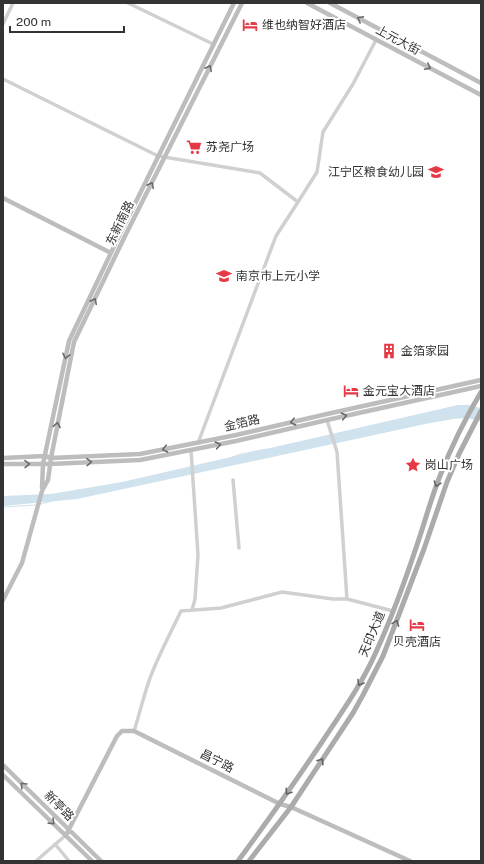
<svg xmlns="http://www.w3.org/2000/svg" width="484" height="864" font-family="'Public Sans','Noto Sans SC',sans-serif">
  <rect width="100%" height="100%" fill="#fff"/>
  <!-- water -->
  <path fill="#cfe2ee" d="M458,405H469L481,408V422C466,414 445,421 430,423L77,499L3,506V496L51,494L122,482Z"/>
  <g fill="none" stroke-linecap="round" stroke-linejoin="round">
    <!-- stream -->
    <path stroke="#cfe2ee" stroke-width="1" d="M232,457L241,454L266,449
      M41,504L53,501
      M3,507L36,505"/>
    <!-- street -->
    <path stroke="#d0d0d0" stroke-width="3.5" d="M128,3L213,44
      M3,24L13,3
      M3,79L158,156L260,173L298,202L276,236L198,443
      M298,202L317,172L323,132L353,84L376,40
      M327,420L337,452L347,599
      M191,450L198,555L195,599L192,610
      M233,480L239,548
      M134,731C141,710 145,688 154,668C162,649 172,630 181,611L221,608L282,592L333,599H347L393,611
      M55,844L69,861
      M36,861L66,835"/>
    <!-- secondary -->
    <path stroke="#bdbdbd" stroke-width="4.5" d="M307,3L481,95
      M330,3L481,83
      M3,198L111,253
      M3,458L45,456L51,458L140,454L236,435L327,414L481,380
      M3,464H50L140,460L236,441L327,420L481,386
      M42,488L43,464L69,341L119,236L234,3
      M3,600L22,563L42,491L48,480L51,458L74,342L124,238L242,3
      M3,765L101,861
      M3,775L92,861
      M66,835L117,736L122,731H134L280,804L291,807L410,861"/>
    <!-- primary -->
    <path stroke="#ababab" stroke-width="5" d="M238,861C267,822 295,782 322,742C341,713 362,684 376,652C392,617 405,581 417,545C425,522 431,498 440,476C451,447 465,419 481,392
      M249,861L291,807L353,713L363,695L383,656L390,638L424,549L447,482L459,454L481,411"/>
  </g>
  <!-- one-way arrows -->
  <defs><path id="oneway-chevron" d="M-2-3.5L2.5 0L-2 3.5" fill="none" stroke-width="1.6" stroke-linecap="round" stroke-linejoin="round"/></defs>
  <g stroke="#6a6a6a">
    <use href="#oneway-chevron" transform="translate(360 19) rotate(-152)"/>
    <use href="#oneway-chevron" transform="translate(428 67) rotate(27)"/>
    <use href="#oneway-chevron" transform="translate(209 68) rotate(-63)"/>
    <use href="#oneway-chevron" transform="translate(151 185) rotate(-64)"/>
    <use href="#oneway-chevron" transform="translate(94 301) rotate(-64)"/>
    <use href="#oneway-chevron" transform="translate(66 356) rotate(102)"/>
    <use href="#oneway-chevron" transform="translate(344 416) rotate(-12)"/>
    <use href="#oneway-chevron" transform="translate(293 422) rotate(167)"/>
    <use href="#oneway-chevron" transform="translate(57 425) rotate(-79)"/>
    <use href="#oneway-chevron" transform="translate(218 445) rotate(-11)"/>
    <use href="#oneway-chevron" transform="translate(165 449) rotate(169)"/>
    <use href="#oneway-chevron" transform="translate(89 462) rotate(-2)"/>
    <use href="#oneway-chevron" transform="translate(27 464) rotate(-1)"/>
    <use href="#oneway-chevron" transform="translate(23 785) rotate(-135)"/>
    <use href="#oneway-chevron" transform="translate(52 822) rotate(44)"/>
  </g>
  <g stroke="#636363">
    <use href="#oneway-chevron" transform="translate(437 484) rotate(108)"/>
    <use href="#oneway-chevron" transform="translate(396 623) rotate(-69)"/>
    <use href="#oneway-chevron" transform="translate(360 683) rotate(119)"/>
    <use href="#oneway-chevron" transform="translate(321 761) rotate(-57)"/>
    <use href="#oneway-chevron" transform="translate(288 792) rotate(124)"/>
  </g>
  <!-- icons -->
  <defs>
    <g id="hotel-bare" transform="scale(1.2)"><path d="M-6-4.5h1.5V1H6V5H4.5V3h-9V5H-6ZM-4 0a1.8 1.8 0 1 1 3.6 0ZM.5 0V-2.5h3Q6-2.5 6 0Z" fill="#e63946" stroke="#fff" stroke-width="2.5" paint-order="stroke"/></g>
    <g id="supermarket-bare" transform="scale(1.2)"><path d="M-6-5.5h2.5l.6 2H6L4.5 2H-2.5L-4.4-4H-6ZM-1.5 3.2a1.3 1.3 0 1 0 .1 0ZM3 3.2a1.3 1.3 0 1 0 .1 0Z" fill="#e63946" stroke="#fff" stroke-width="2.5" paint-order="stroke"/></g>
    <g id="school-bare" transform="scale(1.2)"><path d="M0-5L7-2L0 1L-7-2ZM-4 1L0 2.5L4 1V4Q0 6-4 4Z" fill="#e63946" stroke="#fff" stroke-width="2.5" paint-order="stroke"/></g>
    <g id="building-bare" transform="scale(1.2)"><path d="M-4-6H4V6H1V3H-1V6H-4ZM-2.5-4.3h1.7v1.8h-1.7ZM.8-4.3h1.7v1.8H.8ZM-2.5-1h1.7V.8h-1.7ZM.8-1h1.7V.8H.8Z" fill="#e63946" stroke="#fff" stroke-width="2.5" paint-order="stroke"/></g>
    <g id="sight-bare" transform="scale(1.2)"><path d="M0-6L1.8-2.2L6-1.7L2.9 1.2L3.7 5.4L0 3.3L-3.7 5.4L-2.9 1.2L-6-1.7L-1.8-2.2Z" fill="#e63946" stroke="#fff" stroke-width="2.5" paint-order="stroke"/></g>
  </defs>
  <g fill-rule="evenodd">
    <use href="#hotel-bare" x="250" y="25"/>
    <use href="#supermarket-bare" x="194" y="147"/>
    <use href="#school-bare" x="436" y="172"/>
    <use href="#school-bare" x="224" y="276"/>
    <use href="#building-bare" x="389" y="351"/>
    <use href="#hotel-bare" x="351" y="391"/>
    <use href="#sight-bare" x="413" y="465"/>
    <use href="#hotel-bare" x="417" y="625"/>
  </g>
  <g text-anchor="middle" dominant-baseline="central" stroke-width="4" stroke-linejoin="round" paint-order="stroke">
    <!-- poi labels -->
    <g font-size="12" fill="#333" stroke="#fff" text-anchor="start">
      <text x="262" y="25">维也纳智好酒店</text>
      <text x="206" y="147">苏尧广场</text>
      <text x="424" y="172" text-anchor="end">江宁区粮食幼儿园</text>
      <text x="236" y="276">南京市上元小学</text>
      <text x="401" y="351">金箔家园</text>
      <text x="363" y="391">金元宝大酒店</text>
      <text x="425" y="465">岗山广场</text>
      <text x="417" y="642" text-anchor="middle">贝壳酒店</text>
    </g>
    <!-- street labels -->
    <g font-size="12" fill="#333" stroke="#fff">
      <text transform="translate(398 40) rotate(28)">上元大街</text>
      <text transform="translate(120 223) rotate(-64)">东新南路</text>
      <text transform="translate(242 423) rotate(-13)">金箔路</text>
      <text transform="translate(372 634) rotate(-67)">天印大道</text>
      <text transform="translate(217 761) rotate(27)">昌宁路</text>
      <text transform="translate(59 806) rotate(45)">新亭路</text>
    </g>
  </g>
  <!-- border -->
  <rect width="484" height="864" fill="none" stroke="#333333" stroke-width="8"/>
  <!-- scale -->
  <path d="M10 26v6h114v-6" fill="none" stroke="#333333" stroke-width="2"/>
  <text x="16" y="26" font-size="12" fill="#333333" stroke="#ffffff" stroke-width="3" paint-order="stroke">200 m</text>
</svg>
